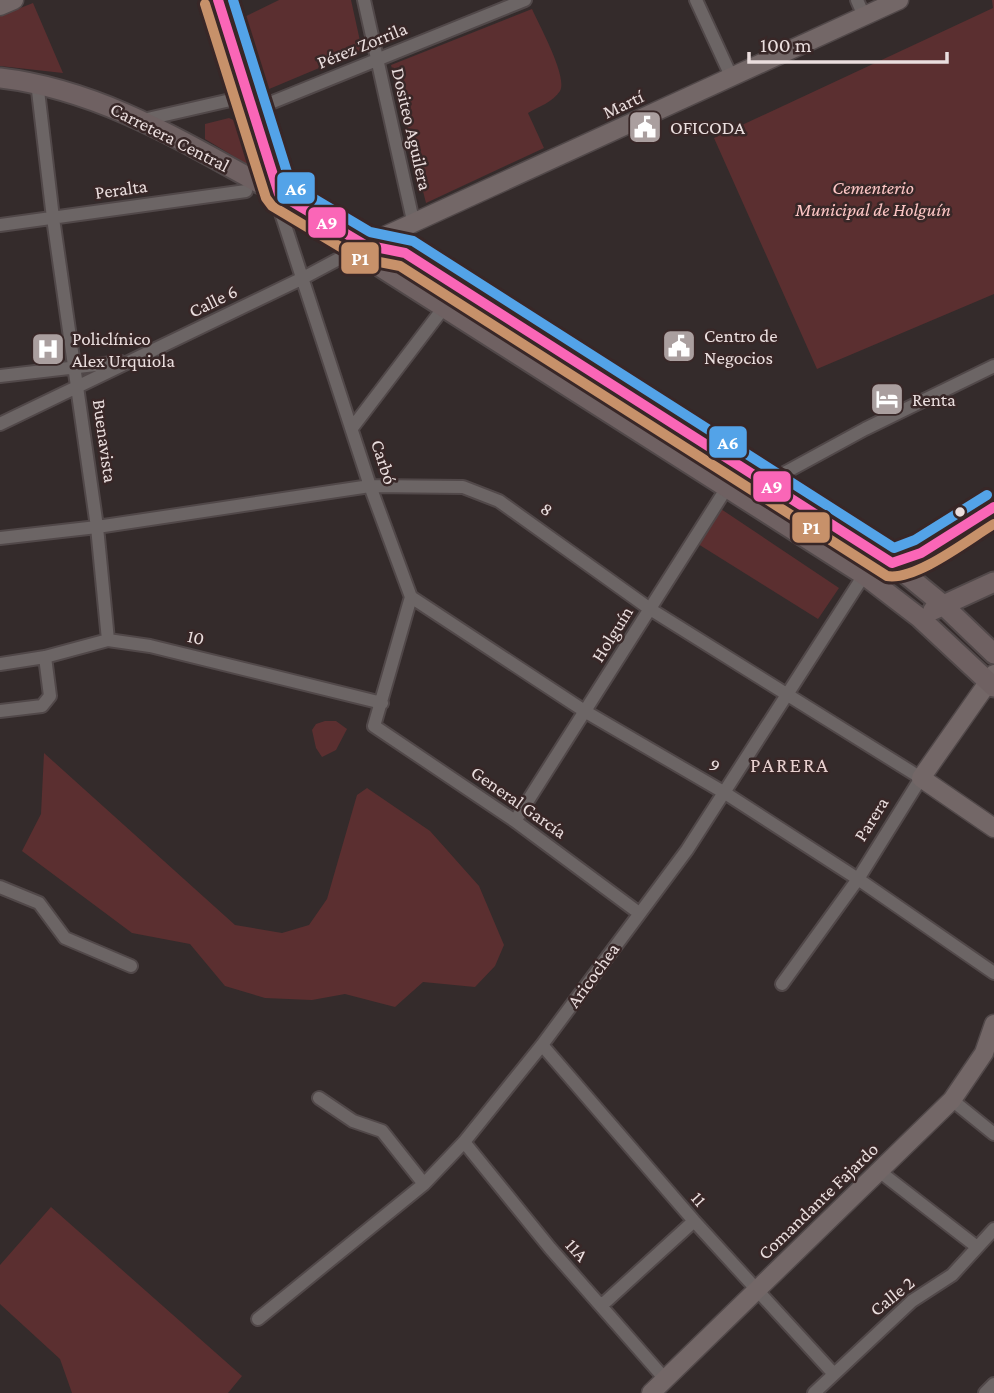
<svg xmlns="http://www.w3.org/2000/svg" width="994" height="1393" font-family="'Crimson Pro',serif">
  <rect width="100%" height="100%" fill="#342b2b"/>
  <!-- green -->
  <path fill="#5b2f30" d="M279,0H351L362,50L262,92L236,21Z
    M992,0H994V294L817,369L714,138L993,8Z
    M33,3L63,73L0,66V16Z
    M532,9C539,25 568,77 560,91C553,102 538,107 528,113L544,148L426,203L391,65Z
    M229,118L243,124L258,171L205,139V124Z
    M721,509L839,588L818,619L698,544Z
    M325,721H336L347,729L336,750L322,757L316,748L312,730L316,724Z
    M44,753L235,925L282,933L309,925L327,899L357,795L367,788L430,831L479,886L504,945L495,966L475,987L423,982L395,1007L345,994L312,1000L265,998L225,986L190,944L132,933L22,851L41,814Z
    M51,1207L242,1376L228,1393H72L60,1359L0,1304V1265Z"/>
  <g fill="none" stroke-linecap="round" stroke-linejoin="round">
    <!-- street casing -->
    <g stroke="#514849" stroke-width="16">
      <path id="street" d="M364,0L414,225
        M696,0L731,76
        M857,0L864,16
        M37,82L53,218L97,527L108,640
        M253,110L525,0
        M143,120L248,96
        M280,210L370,486L411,597L374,726L515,821L639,913
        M0,225L246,191
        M0,376L121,362
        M0,424L303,278L365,245
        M352,428L445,306
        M766,483L865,429L994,366
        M0,538L97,527L370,486L463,487L499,501L650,609L921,778L858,879L782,984
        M411,597L586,712L725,793L858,879L994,973
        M0,664L45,657L108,640L150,646L382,703
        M0,711L42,706L50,696L45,657
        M515,821L740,467
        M0,887L39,903L65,938L131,966
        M542,1045L694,1221L833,1373
        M319,1098L353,1121L382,1131L424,1184
        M952,1100L994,1134
        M464,1142L550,1248L665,1379
        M879,1171L977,1247
        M601,1306L694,1221
        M258,1319L424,1184L464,1142L542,1045L687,850L864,575
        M814,1393L912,1301L952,1275L994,1229
        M985,1393L994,1384"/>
    </g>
    <!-- secondary casing -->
    <g stroke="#514849" stroke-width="21">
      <path id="secondary" d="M218,0L279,194
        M0,6L14,0
        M365,245L899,0
        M994,674L921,778L994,828
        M651,1393L952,1100L984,1053L994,1024"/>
    </g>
    <!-- primary casing -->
    <g stroke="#514849" stroke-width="23">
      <path id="primary" d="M0,78C94,89 174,136 255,181C299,205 351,228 382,268L864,575L920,618L994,687
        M365,245L405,253L892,563L942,604L994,654
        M892,563L921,553L994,507
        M933,610L994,582"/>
    </g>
    <!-- street -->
    <use href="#street" stroke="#6c6565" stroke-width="12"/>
    <!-- secondary -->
    <use href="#secondary" stroke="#736767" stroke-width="18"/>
    <!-- primary -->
    <use href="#primary" stroke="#6f6162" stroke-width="19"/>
    <!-- bus-1 casing -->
    <g stroke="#382727" stroke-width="16">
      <path id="bus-1" d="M218,0L279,194L365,245L405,253L892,563L921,553L994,507"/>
    </g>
    <!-- bus-2 casing -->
    <g stroke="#382727" stroke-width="16">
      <path id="bus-2" d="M205,4L266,198L272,206L359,258L400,266L887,576C916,581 969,539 994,524"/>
    </g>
    <!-- bus-3 casing -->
    <g stroke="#382727" stroke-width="16">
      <path id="bus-3" d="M233,0L291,185L370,232L413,241L894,548L915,540L987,495"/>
    </g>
    <!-- bus-1 -->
    <use href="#bus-1" stroke="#fa66b7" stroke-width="10"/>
    <!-- bus-2 -->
    <use href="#bus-2" stroke="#c7916a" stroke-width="10"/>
    <!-- bus-3 -->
    <use href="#bus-3" stroke="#53a3e8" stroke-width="10"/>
  </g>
  <!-- icons -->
  <defs>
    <g id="civic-square" transform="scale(1.75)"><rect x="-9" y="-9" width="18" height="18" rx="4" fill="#aa9f9f" stroke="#382727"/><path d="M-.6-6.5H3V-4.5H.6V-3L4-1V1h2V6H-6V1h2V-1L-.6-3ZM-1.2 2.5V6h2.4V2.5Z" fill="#fff"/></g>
    <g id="hospital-square" transform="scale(1.75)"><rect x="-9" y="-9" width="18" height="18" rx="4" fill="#aa9f9f" stroke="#382727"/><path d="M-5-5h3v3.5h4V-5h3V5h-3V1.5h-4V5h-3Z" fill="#fff"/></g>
    <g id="hotel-square" transform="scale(1.75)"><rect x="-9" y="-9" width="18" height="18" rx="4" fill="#aa9f9f" stroke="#382727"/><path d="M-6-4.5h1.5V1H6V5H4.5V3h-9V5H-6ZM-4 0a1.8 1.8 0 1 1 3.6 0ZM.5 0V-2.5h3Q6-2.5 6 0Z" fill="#fff"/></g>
  </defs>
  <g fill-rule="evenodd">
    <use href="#civic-square" x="645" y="127"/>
    <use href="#civic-square" x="679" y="346"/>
    <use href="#hospital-square" x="48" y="349"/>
    <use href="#hotel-square" x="887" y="399"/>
  </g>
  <!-- markers -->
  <circle fill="#eadede" stroke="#382727" stroke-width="2.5" cx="960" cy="512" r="6"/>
  <g text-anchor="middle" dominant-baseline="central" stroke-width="5" stroke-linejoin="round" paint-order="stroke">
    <!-- street labels -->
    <g font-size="19" fill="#eadede" stroke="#382727">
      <text transform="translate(362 45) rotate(-22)">Pérez Zorrila</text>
      <text transform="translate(623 104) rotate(-25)">Martí</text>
      <text transform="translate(412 129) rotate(77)">Dositeo Aguilera</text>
      <text transform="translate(170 137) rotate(27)">Carretera Central</text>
      <text transform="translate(121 189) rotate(-8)">Peralta</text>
      <text transform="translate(213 301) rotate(-26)">Calle 6</text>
      <text transform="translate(105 441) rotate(82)">Buenavista</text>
      <text transform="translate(384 462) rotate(72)">Carbó</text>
      <text transform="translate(547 509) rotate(36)">8</text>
      <text transform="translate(612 634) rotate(-58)">Holguín</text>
      <text transform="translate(196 637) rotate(13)">10</text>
      <text transform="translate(715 765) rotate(30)">9</text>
      <text transform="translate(519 802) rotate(35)">General García</text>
      <text transform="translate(871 819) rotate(-58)">Parera</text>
      <text transform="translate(593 975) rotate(-54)">Aricochea</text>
      <text transform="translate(699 1199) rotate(49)">11</text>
      <text transform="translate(818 1201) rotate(-44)">Comandante Fajardo</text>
      <text transform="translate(577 1250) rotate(48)">11A</text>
      <text transform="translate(892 1296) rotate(-39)">Calle 2</text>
    </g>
    <!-- poi labels -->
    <g font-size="19" fill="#eadede" stroke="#382727" text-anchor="start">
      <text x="670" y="127">OFICODA</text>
      <text x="704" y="335">Centro de<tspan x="704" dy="22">Negocios</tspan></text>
      <text x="72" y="338">Policlínico<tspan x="72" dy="22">Alex Urquiola</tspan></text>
      <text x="912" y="399">Renta</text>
    </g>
    <!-- park labels -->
    <g font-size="19" font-style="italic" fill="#fec7c6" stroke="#382727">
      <text x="873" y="187">Cementerio<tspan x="873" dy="22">Municipal de Holguín</tspan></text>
    </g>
    <!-- neighbourhood labels -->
    <g font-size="21" letter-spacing="2" fill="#e7d0cf" stroke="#382727">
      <text x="790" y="765">PARERA</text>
    </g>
  </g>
  <g stroke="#382727" stroke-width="2.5">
    <rect x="276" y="171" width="40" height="34" rx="7" fill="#53a3e8"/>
    <rect x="307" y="206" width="40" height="33" rx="7" fill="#fa66b7"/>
    <rect x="340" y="241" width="40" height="34" rx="7" fill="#c7916a"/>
    <rect x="708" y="425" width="40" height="34" rx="7" fill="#53a3e8"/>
    <rect x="752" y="470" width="40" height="33" rx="7" fill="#fa66b7"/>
    <rect x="791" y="511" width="40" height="33" rx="7" fill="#c7916a"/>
  </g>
  <g font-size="19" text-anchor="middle" font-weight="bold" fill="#fff">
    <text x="296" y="195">A6</text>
    <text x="327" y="229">A9</text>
    <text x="360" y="265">P1</text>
    <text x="728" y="449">A6</text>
    <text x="772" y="493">A9</text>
    <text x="811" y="534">P1</text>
  </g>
  <!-- scale -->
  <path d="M749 52v10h198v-10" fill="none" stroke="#eadede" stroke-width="3.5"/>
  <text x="760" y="52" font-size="21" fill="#eadede" stroke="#382727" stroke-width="5" paint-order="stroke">100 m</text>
</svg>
